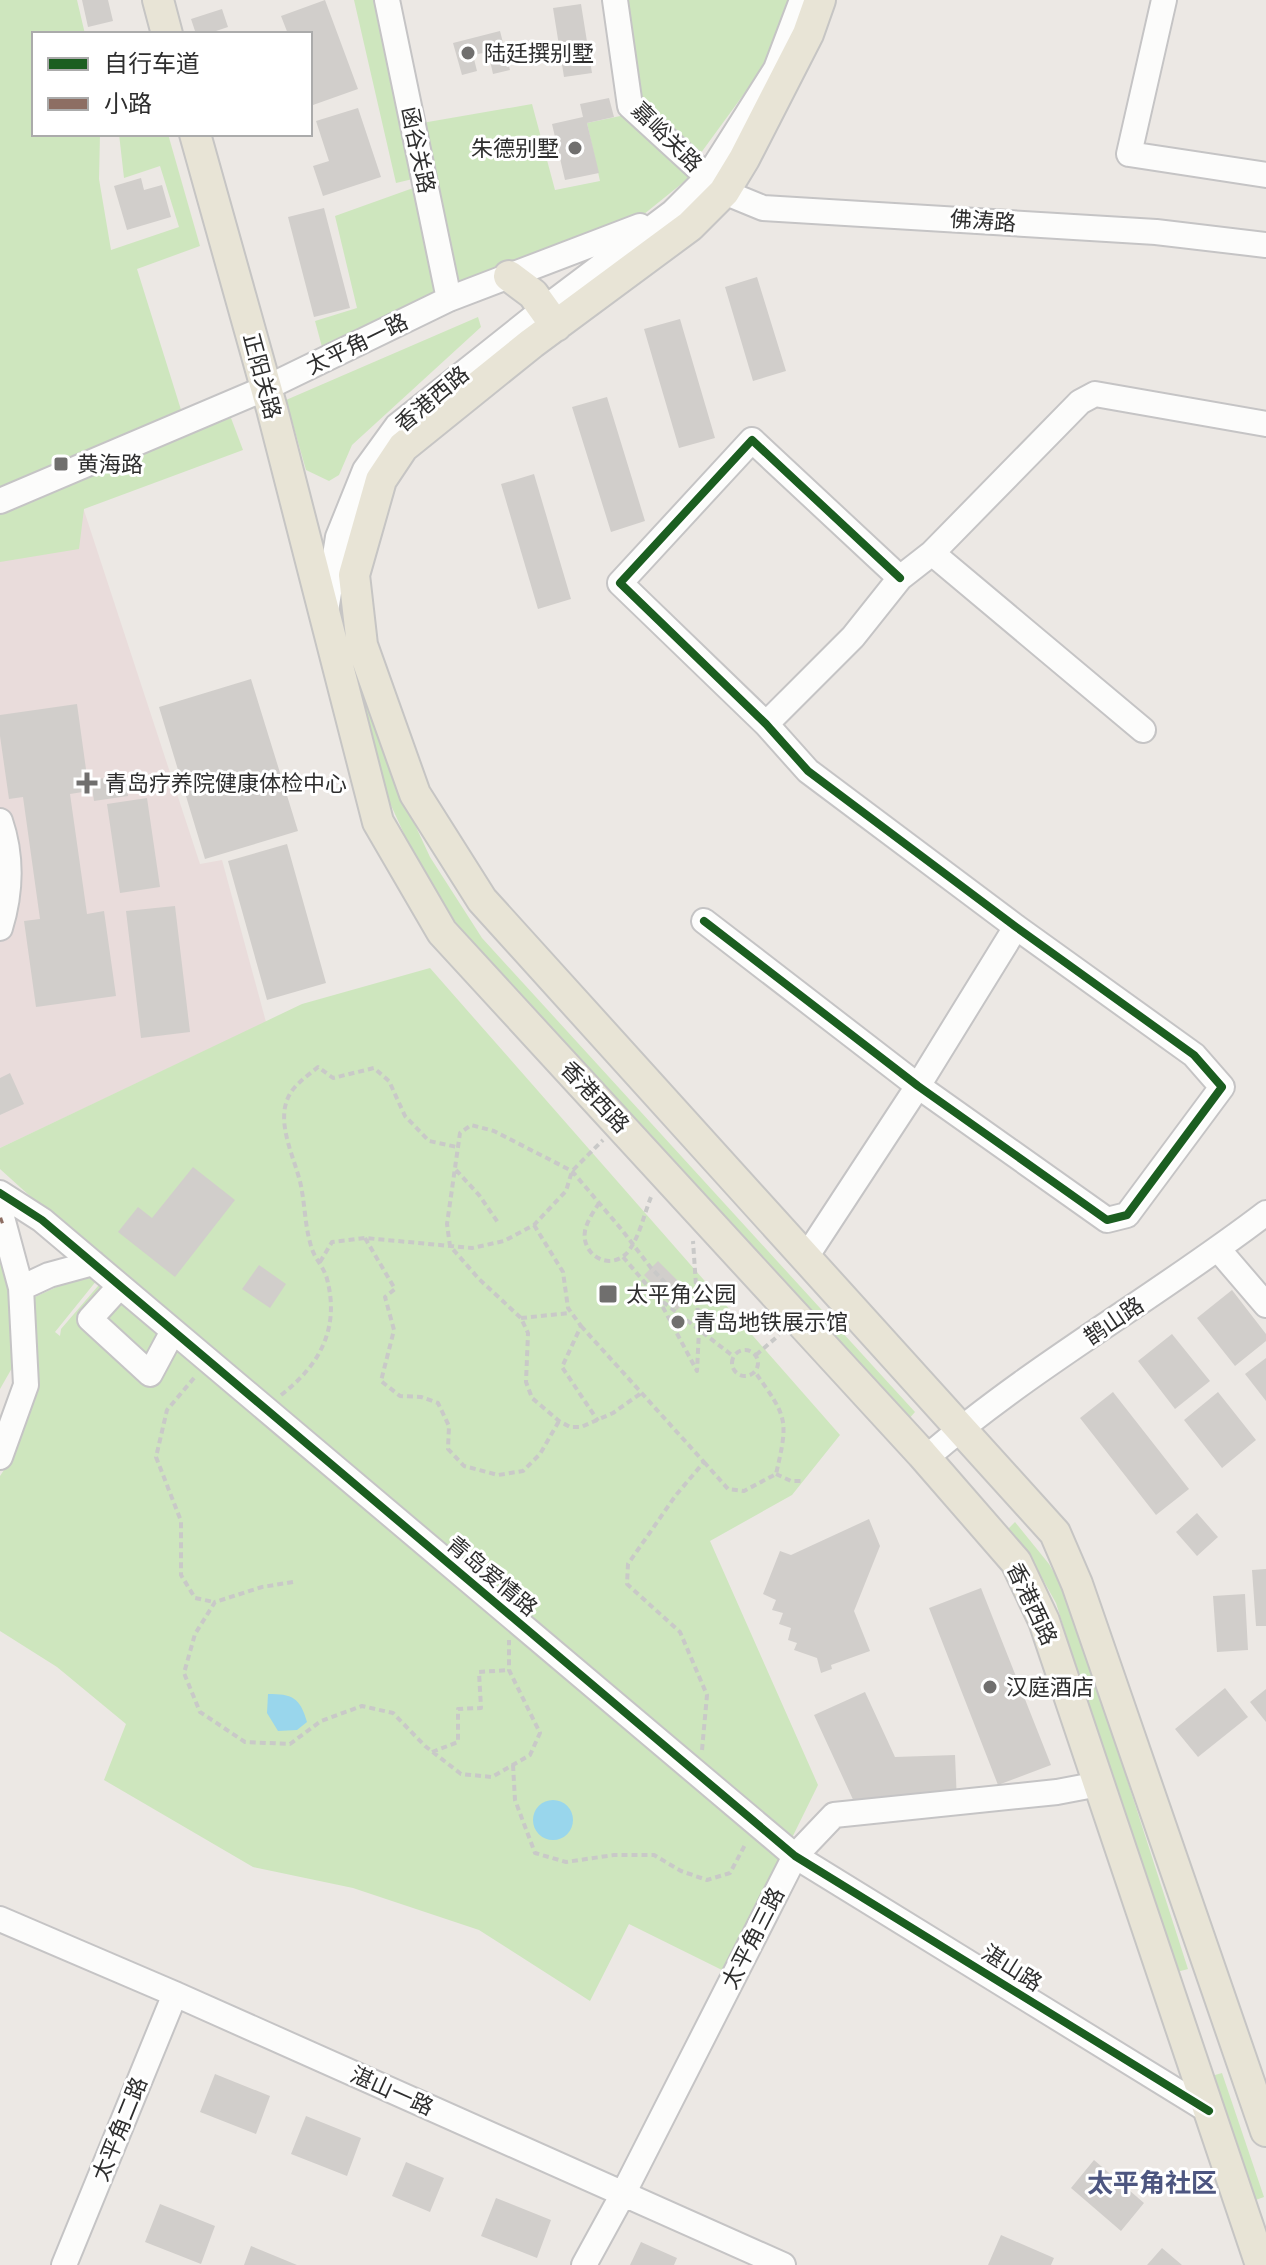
<svg xmlns="http://www.w3.org/2000/svg" width="1266" height="2265" font-family="'DejaVu Sans','Noto Sans SC',sans-serif">
  <rect width="100%" height="100%" fill="#ece8e4"/>
  <!-- medical -->
  <path fill="#e9dcdb" d="M75,483L200,864L222,860L266,1022L0,1148V513Z"/>
  <!-- green -->
  <path fill="#cee6be" d="M0,0H77L85,34H34V134H100L99,179L111,250L179,227L160,166L124,178L119,134H168L200,246L137,269L187,429L231,418L243,450L84,509L79,549L0,562Z
    M354,0H379L417,178L396,183Z
    M623,0H793L768,61L695,161L637,100Z
    M532,104L555,190L600,181L587,123L625,115L690,177L628,227L455,289L422,123Z
    M416,187L439,291L322,347L315,321L357,308L335,216Z
    M478,317L481,327L352,445L339,475L329,481L306,470L286,400Z
    M368,701L390,771L430,857L482,938L915,1412L906,1422L473,949L418,864L377,775L355,705Z
    M430,968L840,1435L792,1495L710,1541L818,1785L726,1972L629,1924L590,2001L479,1930L353,1888L253,1867L104,1780L126,1724L57,1667L0,1631V1476L8,1464L35,1394V1297L87,1273L97,1280L55,1332L60,1336L61,1329L98,1286L114,1272L0,1169V1148L302,1004Z
    M0,1260L10,1296L12,1368L0,1389Z
    M1015,1522L1049,1564L1069,1599L1188,1969L1173,1973L1056,1603L1038,1571L1006,1531Z
    M1222,2073L1264,2197L1250,2202L1208,2077Z"/>
  <!-- water -->
  <path fill="#99d6ec" d="M268,1694C292,1694 300,1697 307,1722L297,1730L278,1731L267,1713Z
    M533 1820a20 20 0 1 1 40 0a20 20 0 1 1-40 0Z"/>
  <!-- building -->
  <path fill="#d1cecb" d="M82,0H108L113,21L88,27Z
    M325,0L358,89L313,105L310,96V34H288L281,16Z
    M581,4L592,73L564,77L553,8Z
    M222,9L228,27L207,34H196L191,19Z
    M500,31L510,70L493,74L488,52L473,55L477,71L462,75L453,43Z
    M609,98L614,117L587,123L599,173L565,180L552,124L583,117L580,104Z
    M358,108L381,177L323,196L313,166L329,161L316,121Z
    M141,178L144,190L162,185L171,217L127,230L114,186Z
    M324,208L350,308L314,317L288,217Z
    M757,277L786,371L753,381L725,287Z
    M680,319L715,438L679,448L644,329Z
    M607,397L645,521L611,532L572,407Z
    M534,474L571,599L538,609L501,484Z
    M251,679L298,831L205,859L159,707Z
    M77,704L89,791L70,794L87,914L104,911L116,996L36,1007L24,921L40,919L23,797L9,799L0,736V715Z
    M126,775L128,796L94,801L91,780Z
    M147,798L160,887L120,893L107,804Z
    M287,844L326,983L267,1000L228,861Z
    M175,906L190,1032L141,1038L126,911Z
    M10,1073L24,1104L0,1115V1078Z
    M193,1167L235,1200L175,1277L118,1232L138,1207L152,1218Z
    M658,1261L692,1295L677,1310L644,1275Z
    M259,1265L286,1284L270,1308L242,1289Z
    M1232,1290L1266,1334V1341L1235,1366L1197,1318Z
    M1172,1334L1210,1381L1175,1409L1138,1361Z
    M1266,1358V1401L1245,1374Z
    M1113,1392L1189,1489L1156,1515L1080,1418Z
    M1218,1392L1256,1440L1222,1468L1184,1420Z
    M1197,1513L1218,1537L1197,1556L1176,1532Z
    M869,1519L880,1546L854,1611L870,1651L831,1665L832,1669L821,1673L817,1658L794,1650L797,1643L788,1640L791,1628L779,1624L783,1613L772,1610L776,1600L763,1594L780,1551L791,1555Z
    M1266,1569V1626H1256L1252,1570Z
    M981,1588L1051,1765L998,1785L929,1608Z
    M1245,1594L1248,1650L1217,1652L1213,1596Z
    M1225,1688L1248,1717L1198,1757L1175,1729Z
    M1266,1689V1722L1250,1702Z
    M865,1692L895,1757L955,1755L957,1802L856,1806L814,1715Z
    M215,2074L270,2096L256,2134L200,2112Z
    M306,2116L361,2138L347,2176L291,2154Z
    M1094,2160L1144,2203L1121,2231L1071,2188Z
    M406,2162L444,2178L430,2212L392,2196Z
    M496,2198L551,2220L537,2258L481,2236Z
    M160,2204L215,2226L201,2264L145,2242Z
    M1001,2235L1054,2258L1051,2265H988Z
    M641,2242L677,2258L674,2265H630Z
    M251,2246L297,2265H244Z
    M1162,2248L1182,2265H1147Z"/>
  <g fill="none" stroke-linecap="round" stroke-linejoin="round">
    <!-- minor casing -->
    <g stroke="#c5c4c5" stroke-width="28">
      <path id="minor" d="M387,0L449,299
        M615,0L630,106L724,192L763,208L1156,232L1266,245
        M1164,0L1129,154L1266,175
        M0,501L266,388L449,299L640,226
        M932,553L1143,730
        M326,611L338,537L365,470L397,426L544,309L673,212L707,178L776,69L802,0
        M766,724L853,637L900,578L932,553L1080,402L1095,394L1266,424
        M0,821C12,856 11,892 0,928
        M704,921L918,1086L1107,1220L1127,1215L1222,1087L1194,1055L1016,927L808,771L766,724L620,583L752,440L900,578
        M0,1193L42,1220L795,1856L1209,2111
        M0,1210L21,1288L26,1385L0,1457
        M1218,1249L1266,1305
        M806,1257L918,1086L1016,927
        M120,1286L90,1319L150,1374L173,1331
        M21,1288L49,1275L93,1263
        M926,1458C1031,1367 1155,1298 1266,1213
        M0,1919L175,1994L783,2265
        M64,2265L175,1994
        M584,2265L623,2194L795,1856L834,1815L1057,1792L1099,1784"/>
    </g>
    <!-- major casing -->
    <g stroke="#c6c5c4" stroke-width="34">
      <path id="major" d="M158,0L167,34
        M820,0L808,34L744,159L724,192L690,226L532,343L403,447L381,480L354,575L362,645L415,794L482,900L1055,1533L1077,1584L1266,2131
        M195,134L272,409L378,822L442,932L922,1454L1016,1562L1044,1621L1261,2265
        M509,276L533,294L556,326"/>
    </g>
    <!-- path -->
    <path stroke="#c9c9c8" stroke-width="4" stroke-dasharray="6 4" stroke-linecap="butt" d="M456,1170L479,1195L499,1224
      M599,1203C594,1211 587,1221 585,1231C581,1254 608,1271 626,1254C639,1240 644,1214 651,1197
      M534,1225L563,1272L568,1308L581,1326L562,1367L598,1421
      M365,1238L395,1289L385,1297L394,1330L381,1381L400,1396L421,1397L438,1403L449,1426L448,1449L464,1466L498,1475L523,1471L540,1454L559,1421
      M623,1257L658,1298L733,1356
      M320,1262L332,1242L365,1238L472,1248L504,1241L534,1225L566,1191L572,1171L603,1140
      M658,1298L697,1371L699,1330L693,1241
      M521,1318L570,1313
      M581,1326L704,1462L676,1495L628,1564L627,1584L680,1632L707,1695L702,1750
      M732 1363a13 13 0 1 1 26 0a13 13 0 1 1-26 0Z
      M756,1355L779,1335
      M194,1378L167,1410L156,1457L181,1521V1575L195,1598L214,1602
      M640,1394L613,1413L581,1427H570L559,1421L532,1398L526,1382L528,1333L521,1318L479,1279L450,1246L447,1224L460,1133L471,1125L494,1131L572,1171L622,1230L651,1268L678,1296
      M281,1395C320,1365 340,1328 327,1279C324,1267 314,1258 311,1246C305,1226 305,1206 301,1186C295,1156 270,1115 295,1087C302,1079 311,1073 318,1067L333,1078L374,1068L389,1081L405,1116L429,1141L457,1147
      M704,1462L728,1489L744,1491L776,1474C789,1419 787,1417 755,1372
      M776,1474L791,1481H803
      M293,1582L262,1587L215,1602L195,1634L184,1673L200,1712L245,1742L290,1744L321,1721L362,1706L393,1713L425,1746L461,1774L492,1777L530,1755L540,1733L509,1670V1640
      M432,1752L458,1742V1709L481,1708L479,1672L509,1670
      M513,1765L515,1800L535,1853L566,1862L614,1855H654L681,1871L707,1880L730,1873L746,1843"/>
    <!-- minor -->
    <use href="#minor" stroke="#fcfcfb" stroke-width="24"/>
    <!-- major -->
    <use href="#major" stroke="#e8e4d6" stroke-width="30"/>
    <!-- quiet -->
    <path stroke="#8d6e63" stroke-width="6" stroke-dasharray="12 6" stroke-linecap="butt" d="M0,1221L3,1220"/>
    <!-- cycleway casing -->
    <g stroke="#fff" stroke-width="13">
      <path id="cycleway" d="M704,921L918,1086L1107,1220L1127,1215L1222,1087L1194,1055L1016,927L808,771L766,724L620,583L752,440L900,578
        M0,1193L42,1220L795,1856L1209,2111"/>
    </g>
    <!-- cycleway -->
    <use href="#cycleway" stroke="#1b5e20" stroke-width="8"/>
  </g>
  <!-- markers -->
  <g fill="#706f6e" stroke="#fff" stroke-width="3">
    <circle cx="468" cy="53" r="8"/>
    <circle cx="575" cy="148" r="8"/>
    <rect x="53" y="456" width="16" height="16" rx="4"/>
    <path d="M83 771h8v8h8v8h-8v8h-8v-8h-8v-8h8z"/>
    <rect x="598" y="1284" width="20" height="20" rx="4"/>
    <circle cx="678" cy="1322" r="8"/>
    <circle cx="990" cy="1687" r="8"/>
  </g>
  <g text-anchor="middle" dominant-baseline="central" stroke-width="6" stroke-linejoin="round" paint-order="stroke">
    <!-- poi labels -->
    <g font-size="22" fill="#2e2e2e" stroke="#fff" text-anchor="start">
      <text x="484" y="53">陆廷撰别墅</text>
      <text x="559" y="148" text-anchor="end">朱德别墅</text>
      <text x="77" y="464">黄海路</text>
      <text x="105" y="783">青岛疗养院健康体检中心</text>
      <text x="626" y="1294">太平角公园</text>
      <text x="694" y="1322">青岛地铁展示馆</text>
      <text x="1006" y="1687">汉庭酒店</text>
    </g>
    <!-- street labels -->
    <g font-size="22" fill="#2e2e2e" stroke="#fff">
      <text transform="translate(667 137) rotate(45)">嘉峪关路</text>
      <text transform="translate(418 150) rotate(78)">函谷关路</text>
      <text transform="translate(983 221) rotate(4)">佛涛路</text>
      <text transform="translate(357 344) rotate(-26)">太平角一路</text>
      <text transform="translate(262 376) rotate(75)">正阳关路</text>
      <text transform="translate(432 399) rotate(-40)">香港西路</text>
      <text transform="translate(595 1097) rotate(47)">香港西路</text>
      <text transform="translate(1114 1321) rotate(-34)">鹊山路</text>
      <text transform="translate(492 1576) rotate(40)">青岛爱情路</text>
      <text transform="translate(1032 1604) rotate(65)">香港西路</text>
      <text transform="translate(753 1938) rotate(-63)">太平角三路</text>
      <text transform="translate(1012 1968) rotate(32)">湛山路</text>
      <text transform="translate(392 2091) rotate(24)">湛山一路</text>
      <text transform="translate(120 2129) rotate(-68)">太平角二路</text>
    </g>
    <!-- quarter labels -->
    <g font-size="26" font-weight="bold" fill="#4d5680" stroke="#fff">
      <text x="1152" y="2183">太平角社区</text>
    </g>
  </g>
  <!-- legend -->
  <rect x="32" y="32" width="280" height="104" fill="#ffffff" stroke="#ababab" stroke-width="2"/>
  <rect x="48" y="58" width="40" height="12" fill="#1b5e20" stroke="#ababab" stroke-width="2"/>
  <text x="104" y="72" font-size="24" fill="#2e2e2e">自行车道</text>
  <rect x="48" y="98" width="40" height="12" fill="#8d6e63" stroke="#ababab" stroke-width="2"/>
  <text x="104" y="112" font-size="24" fill="#2e2e2e">小路</text>
</svg>
